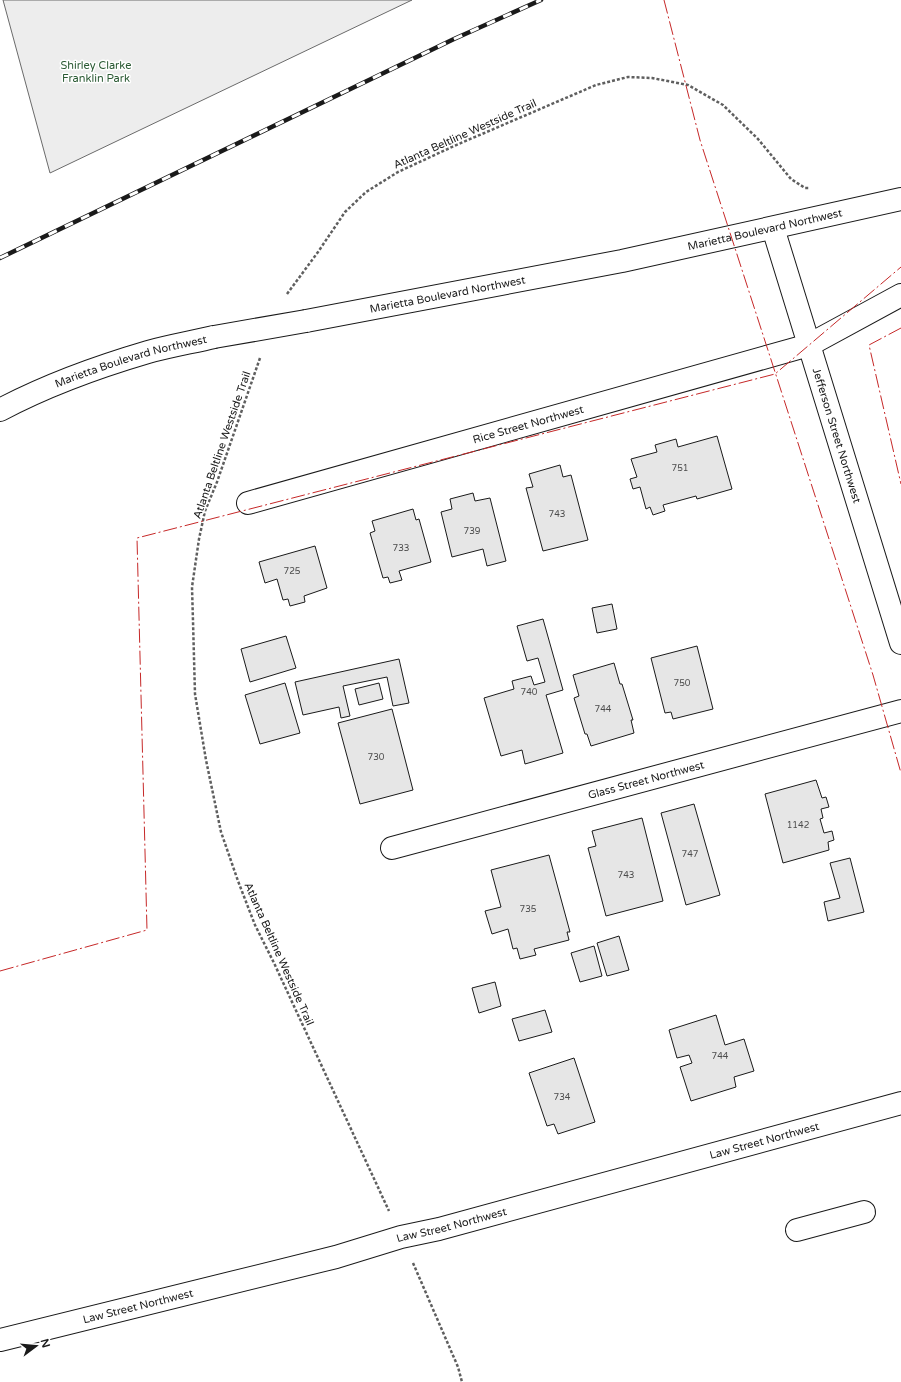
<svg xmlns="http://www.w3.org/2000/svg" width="901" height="1382" font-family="'Varela Round',sans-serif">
  <rect width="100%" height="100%" fill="#fff"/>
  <!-- built -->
  <path fill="#ededed" stroke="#6a6a6a" d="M3,0H412L50,173Z"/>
  <!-- building -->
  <path fill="#e6e6e6" stroke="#1a1a1a" d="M717,436L732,489L697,499L696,496L663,505L665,511L653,515L650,507L646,509L640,487L633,489L630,479L637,477L631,459L657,452L655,445L676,439L678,447Z
    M560,465L563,477L571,475L588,540L543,551L526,488L533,487L529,474Z
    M473,493L475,501L490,498L506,561L487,566L483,549L452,557L441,512L452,509L450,499Z
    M413,509L416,520L419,519L431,562L399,571L402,580L390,583L388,577L383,578L370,533L375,531L372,521Z
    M315,546L327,588L304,596L305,602L290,606L288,599L283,600L277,579L265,583L259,562Z
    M612,604L617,629L597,633L592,608Z
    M543,619L563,690L546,695L563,753L525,764L522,750L501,756L484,698L514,689L512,681L531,676L534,685L545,682L538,658L527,661L517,626Z
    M286,636L296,668L250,682L241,649Z
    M697,646L713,709L673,719L671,712L665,713L651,658Z
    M399,659L409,703L393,706L387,677L343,686L350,716L341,718L339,707L303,715L295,682Z
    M614,663L620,684H622L633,720H631L634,733L591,746L587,734H585L574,698L579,696L573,675Z
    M285,683L300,733L260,744L245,695Z
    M379,683L383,699L359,705L355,689Z
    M392,709L413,790L360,804L338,723Z
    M816,780L822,798L826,797L829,807L821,809L823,818L820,819L824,833L832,831L834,840L828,842L829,850L783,863L765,794Z
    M694,804L720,895L686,905L661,813Z
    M642,818L663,901L606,916L588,848L596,846L592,831Z
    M549,855L570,932H567L569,940L534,949L536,955L520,959L517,948L513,949L508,929L492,934L485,911L501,907L491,870Z
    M850,858L864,912L828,921L824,902L840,898L830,863Z
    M619,936L629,970L607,976L597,943Z
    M594,946L602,976L580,982L571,953Z
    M495,982L501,1006L479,1013L472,988Z
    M545,1010L552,1032L519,1041L512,1019Z
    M716,1015L725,1045L744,1039L754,1071L734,1077L736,1087L691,1101L680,1067L692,1063L689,1055L677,1058L669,1030Z
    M574,1058L595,1122L558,1134L554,1124L547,1126L529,1073Z"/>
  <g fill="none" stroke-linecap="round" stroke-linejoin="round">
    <!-- minor casing -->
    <g stroke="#1a1a1a" stroke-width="24">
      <g id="minor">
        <path id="s1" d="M773,228L901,643"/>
        <path id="s2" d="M248,503L809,345L901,295"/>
        <path id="s3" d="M392,848L901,711"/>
        <path d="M797,1230L864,1212"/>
        <path id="s4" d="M0,1340L336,1257L401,1237L439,1229L901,1103"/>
      </g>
    </g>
    <!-- major casing -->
    <g stroke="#1a1a1a" stroke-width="24">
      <g id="major">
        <path id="s5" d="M306,321L622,261L901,199"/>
        <path id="s6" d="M0,410C47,385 97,367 148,352C170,346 193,342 214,337"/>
      </g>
    </g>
    <!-- path -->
    <path stroke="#5f5f5f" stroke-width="2.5" stroke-dasharray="3 2" stroke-linecap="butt" d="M287,294L318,252L345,212L366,192L398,172L454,146L596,85L628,77L652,78L688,85L723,105L758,139L791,179L805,188H810
      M260,358L217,482L205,511L199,539L192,587L193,621L195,694L206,760L221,832L238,881L255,925L274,963L389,1211
      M413,1263L458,1367L462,1382"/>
    <!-- minor -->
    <use href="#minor" stroke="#fff" stroke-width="22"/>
    <!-- major -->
    <use href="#major" stroke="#fff" stroke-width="22"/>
    <!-- rail casing -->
    <g stroke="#1a1a1a" stroke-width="4.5">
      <path id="rail" d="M0,258L454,39L541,0"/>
    </g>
    <!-- rail -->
    <use href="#rail" stroke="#fff" stroke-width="3" stroke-dasharray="9" stroke-linecap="butt"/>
    <!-- major-bridge casing -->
    <g stroke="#1a1a1a" stroke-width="24" stroke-linecap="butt">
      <path id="major-bridge" d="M214,337L306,321"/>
    </g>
    <!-- major-bridge -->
    <use href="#major-bridge" stroke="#fff" stroke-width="22"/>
    <!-- power -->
    <path stroke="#c62828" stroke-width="1" stroke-dasharray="14 3 2 3" stroke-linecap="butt" d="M664,0L700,140L873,675L901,773
      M901,328L869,345L901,484
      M0,971L147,930L137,538L775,374L901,267"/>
  </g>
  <g text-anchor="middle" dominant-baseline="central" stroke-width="3" stroke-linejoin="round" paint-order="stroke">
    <!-- number labels -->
    <g font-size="9" fill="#4d4d4d">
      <text x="680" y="468">751</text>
      <text x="557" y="514">743</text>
      <text x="472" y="531">739</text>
      <text x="401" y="548">733</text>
      <text x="292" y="571">725</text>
      <text x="682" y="683">750</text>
      <text x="529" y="692">740</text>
      <text x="603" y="709">744</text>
      <text x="376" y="757">730</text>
      <text x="798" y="825">1142</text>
      <text x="690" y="854">747</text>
      <text x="626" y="875">743</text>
      <text x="528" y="909">735</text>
      <text x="720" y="1056">744</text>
      <text x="562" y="1097">734</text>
    </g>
    <!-- park labels -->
    <g font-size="11" fill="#2b5a34" stroke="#fff">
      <text x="96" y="65">Shirley Clarke<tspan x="96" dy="13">Franklin Park</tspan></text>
    </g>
    <!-- street labels -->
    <g font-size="11" fill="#1a1a1a" stroke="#fff">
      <text transform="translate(465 134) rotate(-24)">Atlanta Beltline Westside Trail</text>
      <text stroke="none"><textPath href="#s5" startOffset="468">Marietta Boulevard Northwest</textPath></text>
      <text stroke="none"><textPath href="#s5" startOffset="144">Marietta Boulevard Northwest</textPath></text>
      <text stroke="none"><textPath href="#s6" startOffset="140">Marietta Boulevard Northwest</textPath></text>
      <text stroke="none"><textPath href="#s2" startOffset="291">Rice Street Northwest</textPath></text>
      <text stroke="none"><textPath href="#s1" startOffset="217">Jefferson Street Northwest</textPath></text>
      <text transform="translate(222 445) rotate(-71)">Atlanta Beltline Westside Trail</text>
      <text stroke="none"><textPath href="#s3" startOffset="263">Glass Street Northwest</textPath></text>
      <text transform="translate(279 954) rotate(66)">Atlanta Beltline Westside Trail</text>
      <text stroke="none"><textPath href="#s4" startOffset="790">Law Street Northwest</textPath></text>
      <text stroke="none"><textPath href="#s4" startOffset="466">Law Street Northwest</textPath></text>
      <text stroke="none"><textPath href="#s4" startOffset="142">Law Street Northwest</textPath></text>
    </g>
  </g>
  <!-- north arrow -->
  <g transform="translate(36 1346) rotate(74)" stroke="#ffffff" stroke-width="3" paint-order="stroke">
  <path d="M0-3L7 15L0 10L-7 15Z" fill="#1a1a1a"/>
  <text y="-6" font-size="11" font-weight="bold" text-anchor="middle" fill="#1a1a1a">N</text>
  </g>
</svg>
